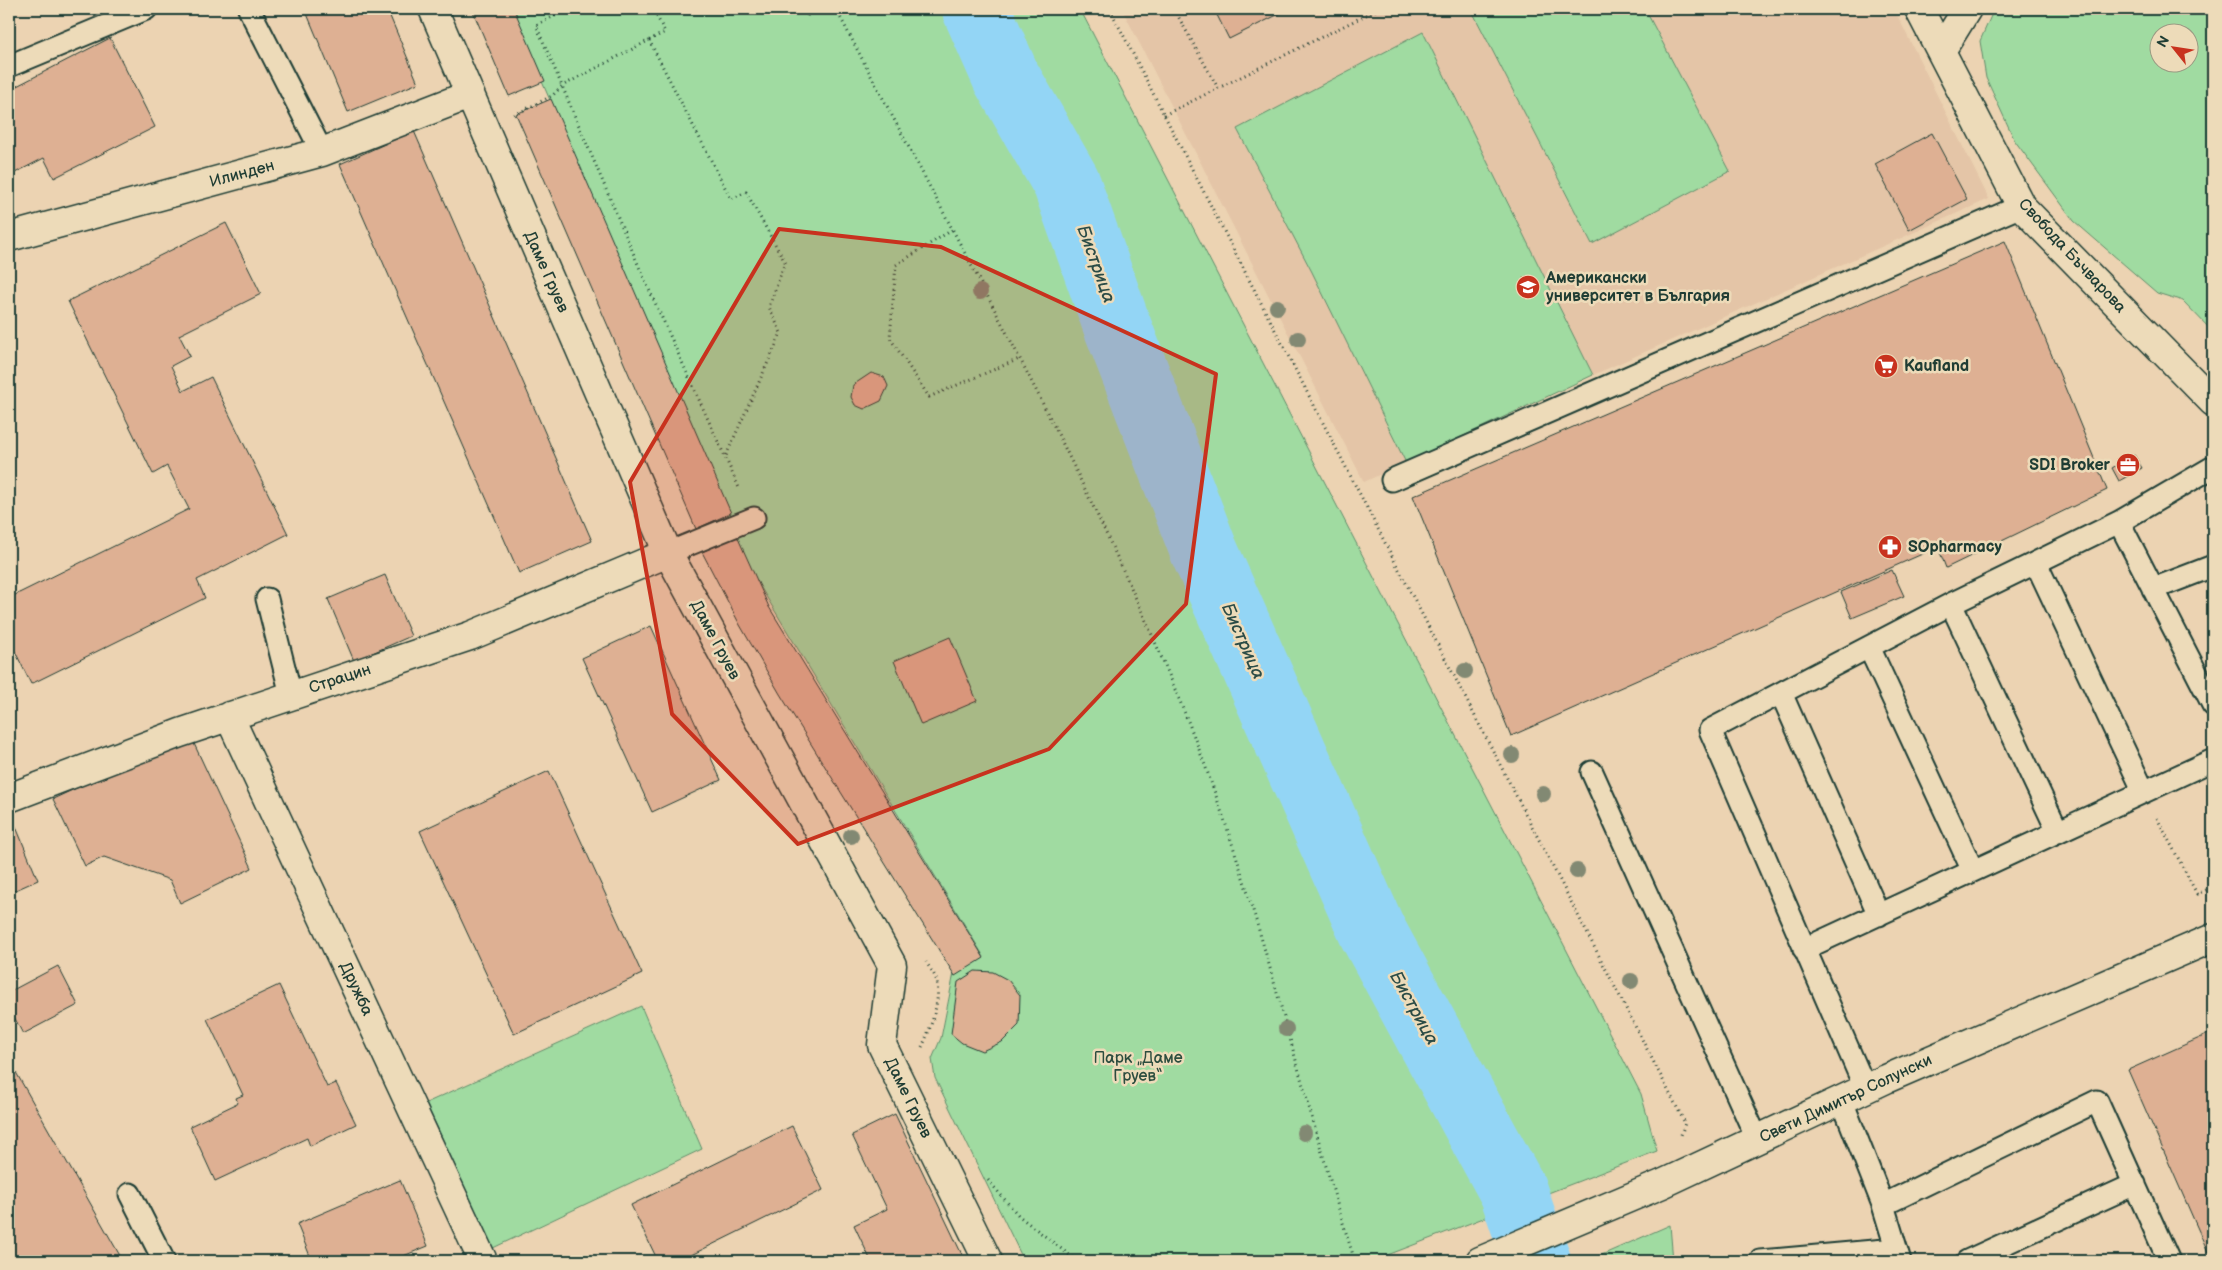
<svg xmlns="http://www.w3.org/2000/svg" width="2222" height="1270" font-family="'Balsamiq Sans',sans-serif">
  <rect width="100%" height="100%" fill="#ecd3b2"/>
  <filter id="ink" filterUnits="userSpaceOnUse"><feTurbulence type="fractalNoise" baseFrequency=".02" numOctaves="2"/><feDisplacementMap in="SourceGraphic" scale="10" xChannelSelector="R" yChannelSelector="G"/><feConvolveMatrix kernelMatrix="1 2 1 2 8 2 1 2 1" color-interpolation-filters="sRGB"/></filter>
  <g filter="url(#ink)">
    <!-- built -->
    <path fill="#e4c5a7" d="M1122,9H1894L1989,199L1593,375L1364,482Z"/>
    <!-- green -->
    <path fill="#a0dba1" stroke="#608c6a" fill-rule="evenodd" d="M511,9H1080L1641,1094L1657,1151L1372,1261H1024L935,1078L932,1059L941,1038L954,973L984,957L752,573Z
      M1471,9H1645L1730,171L1592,244Z
      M1994,9H2213V332L2183,301L2157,293L2074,221L2015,141L1986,78L1980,41ZM2190,32V62H2160V32Z
      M1423,32L1593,375L1406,463L1312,272L1237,129Z
      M641,1006L702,1149L493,1248L426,1103Z
      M1670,1225L1673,1261H1588Z"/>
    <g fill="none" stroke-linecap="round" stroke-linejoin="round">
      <!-- river -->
      <path stroke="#93d5f5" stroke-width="68" d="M976,9L1006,77L1066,182L1116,323L1204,551L1372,931L1513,1191L1537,1261"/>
    </g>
    <!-- building -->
    <path fill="#deb093" stroke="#1f3d34" d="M305,9H387L418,83L348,112Z
      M472,9H514L545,81L509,96Z
      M1214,9H1289L1229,39Z
      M110,38L155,127L54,178L44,158L9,176V90Z
      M551,99L731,513L696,529L516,114Z
      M414,131L592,541L519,573L340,164Z
      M1932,133L1967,199L1909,230L1875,164Z
      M226,223L261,294L179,335L190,356L171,366L183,391L211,377L288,534L197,580L205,598L31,684L9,639V598L189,509L167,466L153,474L68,301Z
      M2005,241L2107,490L1946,568L1938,547L1511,736L1413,496Z
      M871,373L884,377L888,386L881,401L864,409L855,405L851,397L853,385Z
      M2134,455L2142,468L2119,481L2112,468Z
      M737,536L769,607L984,958L955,976L780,694L740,625L702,552Z
      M1892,570L1904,596L1852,618L1841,592Z
      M385,575L411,636L354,661L328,599Z
      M651,626L721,780L652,812L582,658Z
      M950,637L977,701L921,725L894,661Z
      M190,735L252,868L180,903L170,880L104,857L85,866L53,799Z
      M549,771L642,974L514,1034L420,831Z
      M9,810L38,880L9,893Z
      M58,966L78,1005L23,1034L9,1007V992Z
      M975,971L993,972L1008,980L1020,995L1019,1025L1002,1042L982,1051L962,1043L951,1034L958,982Z
      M279,985L327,1087L336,1083L356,1124L310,1146L307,1138L215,1181L190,1126L238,1103L236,1098L243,1095L207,1019Z
      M2213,1032V1261H2212L2128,1070Z
      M9,1060L123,1261H16L9,1248Z
      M895,1114L965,1261H871L854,1225L887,1209L852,1135Z
      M792,1126L823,1190L679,1261H658L631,1205Z
      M400,1180L428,1246L391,1261H312L297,1224Z"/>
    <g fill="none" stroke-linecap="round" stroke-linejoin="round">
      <!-- lane casing -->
      <g stroke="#1f3d34" stroke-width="25">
        <path id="lane" d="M249,9L322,152
          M9,66L146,9
          M1392,480L2021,206
          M2119,522L2213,705
          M668,553L754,518
          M2036,563L2144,792
          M2153,589L2213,566
          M267,599L291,695
          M1951,604L2058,832
          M1869,647L1973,871
          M1781,693L1879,915
          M1592,772L1757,1139
          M1804,949L2213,760
          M1866,1090L1710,730L1951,604L2119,522L2213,467
          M1842,1101L1883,1205L1900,1261
          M130,1194L164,1261
          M1883,1205L2097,1101L2169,1261
          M1760,1261L1896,1249
          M1967,1261L2135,1184"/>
      </g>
      <!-- street casing -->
      <g stroke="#1f3d34" stroke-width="31">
        <path id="street" d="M433,9L668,553L892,965L882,1045L988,1261
          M1919,9L2021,206L2213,402
          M1941,51L1967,9
          M9,237L322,152L469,95
          M229,716L483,1261
          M9,798L180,733L470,636L668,553"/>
      </g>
      <!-- secondary casing -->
      <g stroke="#1f3d34" stroke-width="31">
        <path id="secondary" d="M1480,1261L1662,1184L1886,1079L2213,938"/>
      </g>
      <!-- path -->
      <path stroke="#1f3d34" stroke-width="3" stroke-dasharray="1 4" stroke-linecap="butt" d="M569,9L536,25L643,276L740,490
        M836,9C961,249 1096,486 1195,739C1261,909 1299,1088 1355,1261
        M1110,9C1300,381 1494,751 1685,1123L1680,1138
        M1174,9L1218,88
        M807,16L812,9
        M649,40L731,199L746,192L785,262L769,307L781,333L725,458
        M514,115L552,96L562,86L665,32L653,9
        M1164,115L1378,9
        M952,230L896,265L890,338L929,397L1019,359
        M2157,818L2197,894L2213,887
        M922,1047C930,1030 942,998 936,979C934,973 929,967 926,962
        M988,1180L1019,1216L1077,1261"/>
      <!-- lane -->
      <use href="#lane" stroke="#eddbb9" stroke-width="21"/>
      <!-- street -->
      <use href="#street" stroke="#eddbb9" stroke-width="28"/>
      <!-- secondary -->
      <use href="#secondary" stroke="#eddbb9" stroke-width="28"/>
    </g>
    <!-- trees -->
    <g fill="#828973">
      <circle cx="980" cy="292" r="8"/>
      <circle cx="1277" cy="307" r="8"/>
      <circle cx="1298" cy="339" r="8"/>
      <circle cx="1465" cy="671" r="8"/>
      <circle cx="1512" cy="755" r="8"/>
      <circle cx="1543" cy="794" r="8"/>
      <circle cx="851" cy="836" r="8"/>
      <circle cx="1577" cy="871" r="8"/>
      <circle cx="1631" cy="981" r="8"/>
      <circle cx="1286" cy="1029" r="8"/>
      <circle cx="1304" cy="1133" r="8"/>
    </g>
  </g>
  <!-- marked area -->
  <path fill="#c8321e" fill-opacity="0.2" stroke="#c8321e" stroke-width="4" stroke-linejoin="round" d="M779,229L941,247L1216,374L1186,604L1049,749L798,844L672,714L630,482Z"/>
  <!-- icons -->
  <defs>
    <g id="university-disc" transform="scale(1.25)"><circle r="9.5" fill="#c8321e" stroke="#eddbb9"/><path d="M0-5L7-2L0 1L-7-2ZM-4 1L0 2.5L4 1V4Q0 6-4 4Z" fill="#fff"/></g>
    <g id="supermarket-disc" transform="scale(1.25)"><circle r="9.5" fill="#c8321e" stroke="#eddbb9"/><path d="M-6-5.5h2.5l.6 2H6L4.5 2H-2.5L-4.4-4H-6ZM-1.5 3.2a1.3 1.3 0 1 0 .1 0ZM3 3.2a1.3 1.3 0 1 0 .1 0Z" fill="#fff"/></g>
    <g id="office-disc" transform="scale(1.25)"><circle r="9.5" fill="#c8321e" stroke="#eddbb9"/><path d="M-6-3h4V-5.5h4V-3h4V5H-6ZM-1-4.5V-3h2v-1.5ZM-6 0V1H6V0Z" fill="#fff"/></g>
    <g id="pharmacy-disc" transform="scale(1.25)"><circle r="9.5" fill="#c8321e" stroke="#eddbb9"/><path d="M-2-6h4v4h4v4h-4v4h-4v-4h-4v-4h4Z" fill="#fff"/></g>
  </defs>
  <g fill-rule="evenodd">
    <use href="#university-disc" x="1528" y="287"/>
    <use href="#supermarket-disc" x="1886" y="366"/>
    <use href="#office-disc" x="2128" y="465"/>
    <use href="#pharmacy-disc" x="1890" y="547"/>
  </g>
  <g text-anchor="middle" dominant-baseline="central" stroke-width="5" stroke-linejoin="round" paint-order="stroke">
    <!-- street labels -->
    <g font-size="16" fill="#1f3d34" stroke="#eddbb9">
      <text transform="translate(242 174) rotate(-15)">Илинден</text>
      <text transform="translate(2072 256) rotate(47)">Свобода Бъчварова</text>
      <text transform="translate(546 272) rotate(66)">Даме Груев</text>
      <text transform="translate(715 640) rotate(62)">Даме Груев</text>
      <text transform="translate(340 679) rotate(-18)">Страцин</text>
      <text transform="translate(356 989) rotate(65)">Дружба</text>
      <text transform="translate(908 1098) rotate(64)">Даме Груев</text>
      <text transform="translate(1846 1099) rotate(-25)">Свети Димитър Солунски</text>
    </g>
    <!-- poi labels -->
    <g font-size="16" font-weight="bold" fill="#1f3d34" stroke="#eddbb9" text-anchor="start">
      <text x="1546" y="278">Американски<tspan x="1546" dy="18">университет в България</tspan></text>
      <text x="1904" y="366">Kaufland</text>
      <text x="2110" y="465" text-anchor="end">SDI Broker</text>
      <text x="1908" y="547">SOpharmacy</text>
    </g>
    <!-- park labels -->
    <g font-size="16" fill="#2c4d3f" stroke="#eddbb9">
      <text x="1138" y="1058">Парк „Даме<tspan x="1138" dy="18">Груев“</tspan></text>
    </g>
    <!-- water labels -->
    <g font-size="18" font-style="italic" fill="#2b4c47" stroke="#eddbb9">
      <text transform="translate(1096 264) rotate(70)">Бистрица</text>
      <text transform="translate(1243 641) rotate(66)">Бистрица</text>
      <text transform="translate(1414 1008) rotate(61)">Бистрица</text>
    </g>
  </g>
  <!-- margin -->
  <rect width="2222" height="1270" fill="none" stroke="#eddbb9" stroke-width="30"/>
  <rect x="15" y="15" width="2192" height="1240" fill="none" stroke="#1f3d34" stroke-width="2" filter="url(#ink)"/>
  <!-- north arrow -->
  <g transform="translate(2174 48) rotate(300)"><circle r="24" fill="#eddbb9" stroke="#9b9c84"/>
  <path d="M0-4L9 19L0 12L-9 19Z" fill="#c8321e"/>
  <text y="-8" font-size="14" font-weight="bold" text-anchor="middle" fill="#1f3d34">N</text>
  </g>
</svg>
